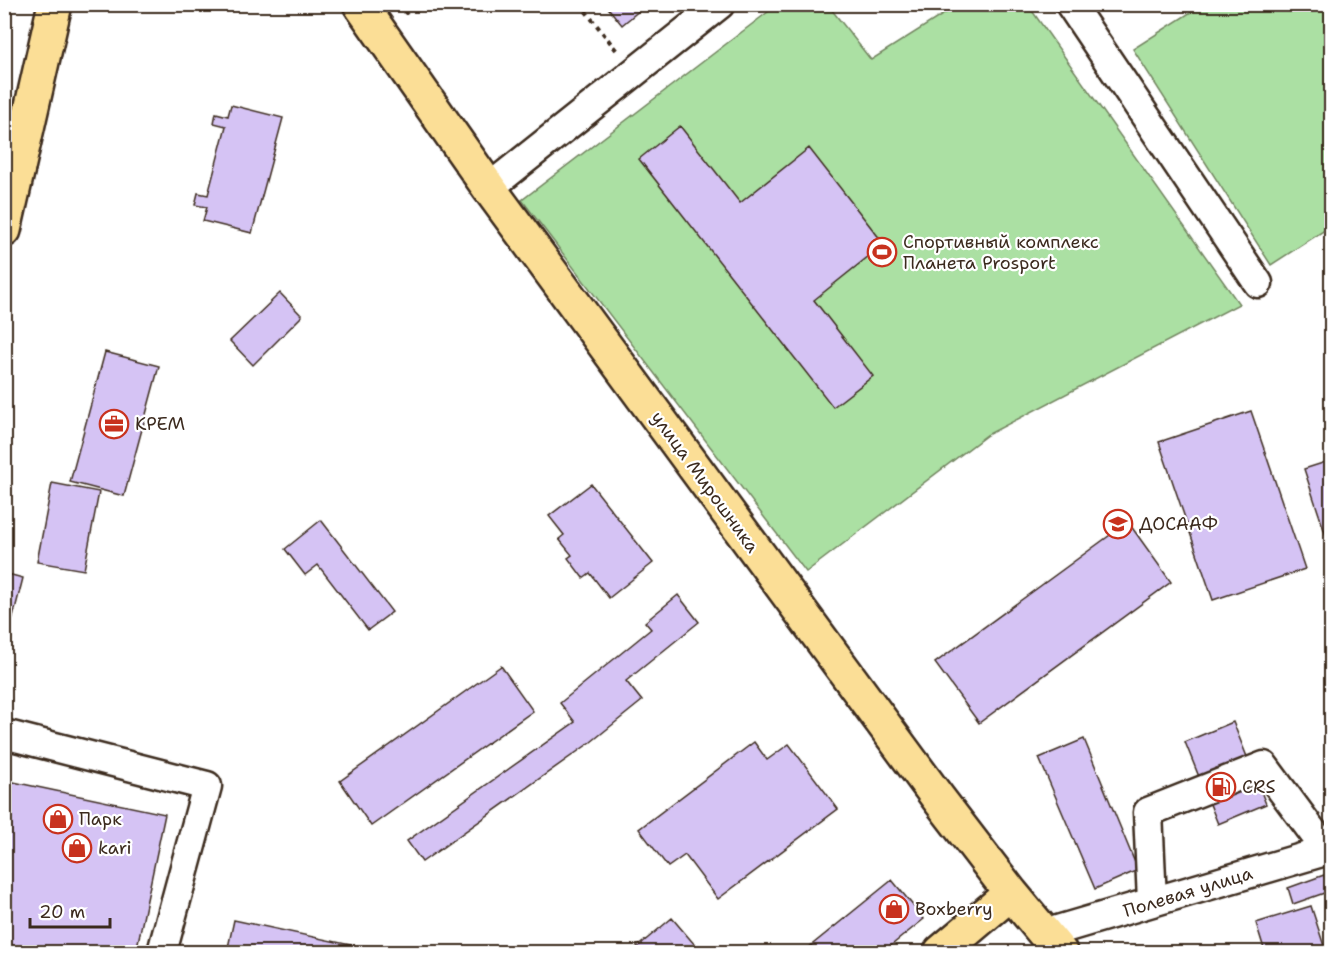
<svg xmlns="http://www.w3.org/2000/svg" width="1336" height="957" font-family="'Shantell Sans',sans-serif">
  <rect width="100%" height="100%" fill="#fff"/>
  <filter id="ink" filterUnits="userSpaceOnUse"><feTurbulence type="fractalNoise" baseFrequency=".0167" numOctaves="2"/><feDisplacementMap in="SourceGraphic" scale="12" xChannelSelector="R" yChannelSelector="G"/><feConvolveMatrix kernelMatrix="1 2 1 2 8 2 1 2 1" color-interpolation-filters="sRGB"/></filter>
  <g filter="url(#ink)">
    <!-- green -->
    <path fill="#abe0a3" stroke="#738560" stroke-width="1.5" d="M777,5H828L871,60L958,5H1028L1239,304L987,435L806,572L522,200Z
      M1202,5H1331V226L1271,265L1133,49Z"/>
    <!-- building -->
    <path fill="#d5c3f4" stroke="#3b2a1e" stroke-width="1.5" d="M605,4H647L622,25Z
      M231,105L283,118L252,233L203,221L207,207L195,205L198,193L208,195L226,126L214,123L216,113L228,116Z
      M680,126L740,203L809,148L884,244L814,300L873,376L833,407L639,159Z
      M280,293L302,316L253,365L230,341Z
      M105,352L159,366L124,496L70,482Z
      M1251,411L1305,569L1213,600L1159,442Z
      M1332,460V554L1304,469Z
      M52,483L99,492L84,570L37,562Z
      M591,484L653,563L609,598L590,573L583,578L568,558L572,555L559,539L564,535L549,516Z
      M321,520L392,612L368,630L318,565L305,575L285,549Z
      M1128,522L1171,582L979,723L935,663Z
      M4,573L23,578L4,653Z
      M678,595L699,622L626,681L642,701L591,742L422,862L407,841L575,722L560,703L651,629L645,622Z
      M501,666L533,711L371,826L340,781Z
      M1233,722L1266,804L1218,824L1185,742Z
      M1084,739L1138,870L1095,889L1039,758Z
      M754,742L767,760L789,744L838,809L718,899L685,855L668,867L639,829Z
      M4,780L165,814L136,952H4Z
      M1324,875L1330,891L1293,904L1288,888Z
      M892,880L924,919L883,952H803Z
      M1311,906L1326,952H1265L1256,923Z
      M672,918L701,952H640L636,948Z
      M234,920L360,947L359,952H227Z"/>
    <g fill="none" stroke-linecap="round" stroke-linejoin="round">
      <!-- minor casing -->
      <g stroke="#3b2a1e" stroke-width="33">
        <path id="minor" d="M1070,4L1258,283
          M489,188L720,4
          M4,734L207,786L162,952
          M1152,901L1148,812L1264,766L1327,851
          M1044,934L1332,849"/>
      </g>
      <!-- major casing -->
      <g stroke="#3b2a1e" stroke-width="38">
        <path id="major" d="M360,4L489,188L938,798L1011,893L1060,952
          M4,230L55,4
          M941,952L1011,893"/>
      </g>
      <!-- path -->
      <path stroke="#3b2a1e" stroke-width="4" stroke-dasharray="4.5 4.5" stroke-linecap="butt" d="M580,4L617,51
        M404,11L406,13L417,4
        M4,17L8,4"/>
      <!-- minor -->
      <use href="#minor" stroke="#fff" stroke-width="28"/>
      <!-- major -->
      <use href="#major" stroke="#fbde96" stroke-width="33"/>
    </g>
  </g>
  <!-- icons -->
  <defs>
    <g id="stadium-ring" transform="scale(1.5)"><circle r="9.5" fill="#fff" stroke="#c8321e" stroke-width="1.5"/><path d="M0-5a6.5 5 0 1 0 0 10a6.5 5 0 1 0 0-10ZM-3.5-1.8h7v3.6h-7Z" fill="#c8321e"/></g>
    <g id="office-ring" transform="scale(1.5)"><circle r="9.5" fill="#fff" stroke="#c8321e" stroke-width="1.5"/><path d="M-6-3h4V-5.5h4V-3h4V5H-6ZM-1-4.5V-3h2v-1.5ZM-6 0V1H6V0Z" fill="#c8321e"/></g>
    <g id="university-ring" transform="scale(1.5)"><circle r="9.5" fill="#fff" stroke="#c8321e" stroke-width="1.5"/><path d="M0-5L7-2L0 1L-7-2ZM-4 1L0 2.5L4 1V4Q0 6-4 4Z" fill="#c8321e"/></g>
    <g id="fuel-ring" transform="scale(1.5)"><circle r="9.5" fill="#fff" stroke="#c8321e" stroke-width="1.5"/><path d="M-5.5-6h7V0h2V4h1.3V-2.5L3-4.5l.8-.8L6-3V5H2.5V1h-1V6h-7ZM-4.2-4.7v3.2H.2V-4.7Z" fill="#c8321e"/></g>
    <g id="shop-ring" transform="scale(1.5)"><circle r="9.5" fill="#fff" stroke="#c8321e" stroke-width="1.5"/><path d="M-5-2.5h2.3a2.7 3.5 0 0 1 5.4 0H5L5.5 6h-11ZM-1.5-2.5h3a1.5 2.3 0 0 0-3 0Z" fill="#c8321e"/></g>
  </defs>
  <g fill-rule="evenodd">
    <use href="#stadium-ring" x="882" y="252"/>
    <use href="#office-ring" x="114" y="424"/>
    <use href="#university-ring" x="1118" y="524"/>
    <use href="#fuel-ring" x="1221" y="787"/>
    <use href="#shop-ring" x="58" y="819"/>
    <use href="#shop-ring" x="77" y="848"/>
    <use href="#shop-ring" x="894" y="909"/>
  </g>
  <g text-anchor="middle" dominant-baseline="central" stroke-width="4.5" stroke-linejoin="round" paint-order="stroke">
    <!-- poi labels -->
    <g font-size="18" fill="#3b2a1e" stroke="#fff" text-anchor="start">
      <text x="903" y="242">Спортивный комплекс<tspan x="903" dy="21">Планета Prosport</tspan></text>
      <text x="135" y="424">КРЕМ</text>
      <text x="1139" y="524">ДОСААФ</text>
      <text x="1242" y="787">CRS</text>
      <text x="79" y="819">Парк</text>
      <text x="98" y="848">kari</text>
      <text x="915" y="909">Boxberry</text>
    </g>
    <!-- street labels -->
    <g font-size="18" fill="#3b2a1e" stroke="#fff">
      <text transform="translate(705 482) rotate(54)">улица Мирошника</text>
      <text transform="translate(1188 892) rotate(-17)">Полевая улица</text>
    </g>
  </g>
  <!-- margin -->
  <rect width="1336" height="957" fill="none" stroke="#fff" stroke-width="24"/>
  <rect x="12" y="12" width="1312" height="933" fill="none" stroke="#3b2a1e" stroke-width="2" filter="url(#ink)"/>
  <!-- scale -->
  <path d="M30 918v9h80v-9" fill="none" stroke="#3b2a1e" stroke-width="3"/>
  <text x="39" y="918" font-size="18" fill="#3b2a1e" stroke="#ffffff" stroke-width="4.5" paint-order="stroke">20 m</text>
</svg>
